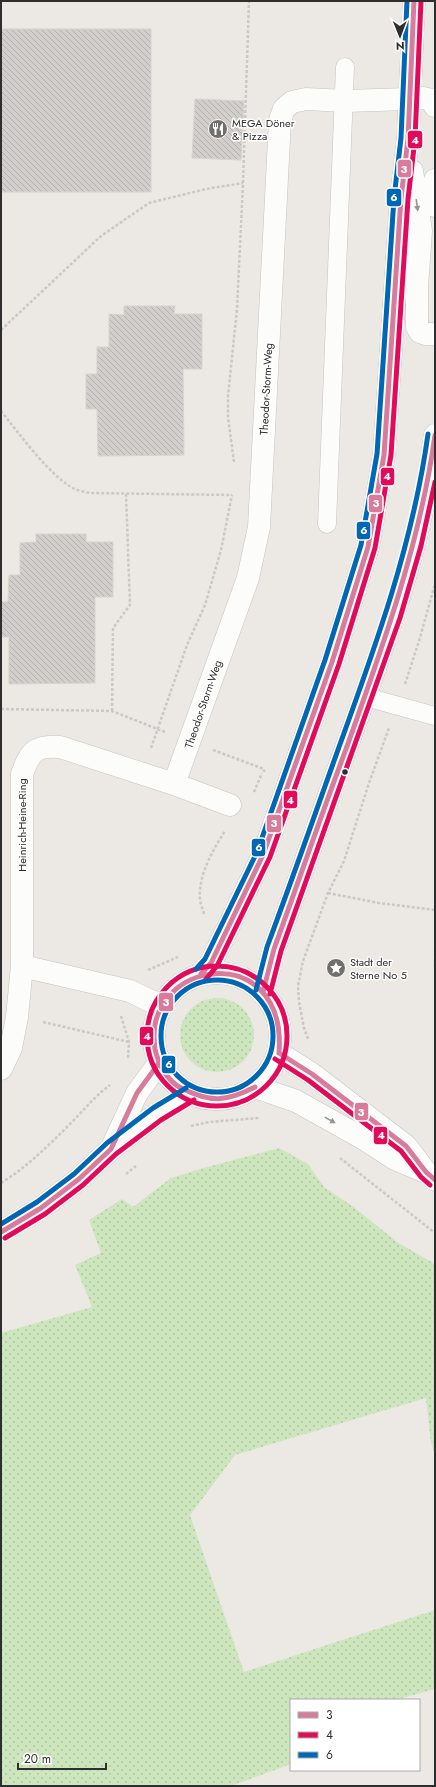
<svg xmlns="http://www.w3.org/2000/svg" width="436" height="1787" font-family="Jost,sans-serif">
  <defs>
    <pattern id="grass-dots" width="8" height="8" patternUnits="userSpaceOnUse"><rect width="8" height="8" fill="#cee6be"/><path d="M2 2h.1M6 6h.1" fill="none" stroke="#b1c6a4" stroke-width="1.8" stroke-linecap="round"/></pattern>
    <pattern id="building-back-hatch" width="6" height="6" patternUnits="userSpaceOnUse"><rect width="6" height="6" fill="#d1cecb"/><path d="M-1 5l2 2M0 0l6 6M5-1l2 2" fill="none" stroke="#b4b1af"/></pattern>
  </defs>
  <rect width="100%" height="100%" fill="#ece8e4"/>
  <!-- grass -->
  <path fill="url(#grass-dots)" d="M180 1035a37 37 0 1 1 74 0a37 37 0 1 1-74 0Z
    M279,1148L308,1164L324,1187L355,1208L397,1242L435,1264V1455L431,1443L426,1398L235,1455L190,1515L244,1672L435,1610V1689L395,1700H291V1764L231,1786H1V1333L92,1307L75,1265L101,1253L89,1220L122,1199L133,1207L171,1178L200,1169Z"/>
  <!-- building -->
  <path fill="url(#building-back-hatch)" stroke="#d7d4d0" d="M1,29H151V192H1Z
    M195,99L244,101L241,160L192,158Z
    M124,306H175L174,314H202V369H183L184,455L98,456L97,409H86V374H97V347H109V314L124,315Z
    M36,534H86V542H113V597H95V683L9,684V637H1V602H8L9,575H20V543L36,542Z"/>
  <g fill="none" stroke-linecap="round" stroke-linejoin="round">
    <!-- service casing -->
    <g stroke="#c5c4c5" stroke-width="19">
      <path id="service" d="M327,524L345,67
        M366,697L435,716"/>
    </g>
    <!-- minor casing -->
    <g stroke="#c5c4c5" stroke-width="23">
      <path id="minor" d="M174,784L248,578L259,527L280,120L284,109L292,102L306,99L345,101L409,99
        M22,966L130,991L161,1006
        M279,1053L312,1074L406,1146L426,1172L435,1180
        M1,1069L11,1048L17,1017L22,966V774C30,752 35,745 60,747L174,784L230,805
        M255,1087L296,1101L364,1139L395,1159L423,1171"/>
    </g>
    <!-- secondary casing -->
    <g stroke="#c5c4c5" stroke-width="23">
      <path id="secondary" d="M409,99L423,98L432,100L435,106
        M412,171L421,231L417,287V327L420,332L426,334H435
        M435,180V206
        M154 1036a63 63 0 1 1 126 0a63 63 0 1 1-126 0Z
        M201,974L211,963L263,855L332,662L368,547L384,455L401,198L408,139L414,1
        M263,992L274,949C302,873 328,796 356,721C390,627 424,534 435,435
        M112,1147L137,1093L159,1063
        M1,1232L41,1208L79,1179L111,1149L157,1114L190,1094"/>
    </g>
    <!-- path -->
    <path stroke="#c9c9c8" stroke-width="2.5" stroke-dasharray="3 2" stroke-linecap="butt" d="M1,330L101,236L149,203L206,189L243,183
      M1,411C18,432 51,478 75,489C79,491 85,492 90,493L232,495
      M234,462L228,417V396L237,309L243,183L249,1
      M405,684L419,641L435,584
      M1,709L112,711L165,732
      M112,711L113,628L130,605L126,494
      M151,748L187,645L205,605L221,550L232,495
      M213,750L264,769V772
      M254,792L262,773
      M328,893L379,903L435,910
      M204,914C203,909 200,904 200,899C198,875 213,850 225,831
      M435,949V970
      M148,970L180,956
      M121,1016L129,1042L128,1060
      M43,1022L129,1042
      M308,1039L304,1028L299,1002L298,986L303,961L328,893L344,861L369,783L389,728
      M191,1126L209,1122L259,1118
      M340,1158L435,1233
      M126,1174L136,1166
      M1,1183C27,1167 49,1145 71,1123C84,1110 95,1096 110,1085"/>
    <!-- service -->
    <use href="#service" stroke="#fcfcfb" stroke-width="18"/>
    <!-- minor -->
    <use href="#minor" stroke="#fcfcfb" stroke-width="22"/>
    <!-- secondary -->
    <use href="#secondary" stroke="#fcfcfb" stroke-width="22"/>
    <!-- bus-1 casing -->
    <g stroke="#fff" stroke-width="8">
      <path id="bus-1" d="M201,974L211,963L263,855L332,662L368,547L384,455L401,198L408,139L414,1
        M263,992L274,949C298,883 321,816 346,749C383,646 420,544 435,435
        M279,1053L312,1074L406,1146L426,1172L435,1180
        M255,1087C226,1102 211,1103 181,1088C167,1081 158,1063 155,1049C141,958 288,938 279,1053
        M1,1232L41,1208L79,1179L111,1149L137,1093L159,1063"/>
    </g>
    <!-- bus-2 casing -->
    <g stroke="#fff" stroke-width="8">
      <path id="bus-2" d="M147 1036a70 70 0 1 1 140 0a70 70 0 1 1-140 0Z
        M206,979L217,966L270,857L339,664L375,548L391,455L408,199L415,139L421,1
        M270,994L281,951L400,618L421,546L435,482
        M275,1059L308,1080L401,1151L421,1177L430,1185
        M5,1238L45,1214L83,1185L116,1154L161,1120L194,1100"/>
    </g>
    <!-- bus-3 casing -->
    <g stroke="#fff" stroke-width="8">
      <path id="bus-3" d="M196,969L205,959L257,852L325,660L361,545L377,454L394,198L401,138L407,1
        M161 1036a56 56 0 1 1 112 0a56 56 0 1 1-112 0Z
        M256,990L267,947C292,880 315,814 339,747C376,645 413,543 428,434
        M1,1224L37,1202L74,1174L107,1143L153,1108L186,1088"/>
    </g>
    <!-- bus-1 -->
    <use href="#bus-1" stroke="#d97c9c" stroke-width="5"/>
    <!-- bus-2 -->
    <use href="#bus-2" stroke="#e30b59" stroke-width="5"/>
    <!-- bus-3 -->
    <use href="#bus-3" stroke="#0067b5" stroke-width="5"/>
  </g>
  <!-- one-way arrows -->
  <defs><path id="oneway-solid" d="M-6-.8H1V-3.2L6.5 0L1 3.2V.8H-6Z"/></defs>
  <g fill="#959594">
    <use href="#oneway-solid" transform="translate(417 205) rotate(82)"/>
    <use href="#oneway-solid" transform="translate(330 1120) rotate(29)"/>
  </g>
  <!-- icons -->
  <defs>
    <g id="restaurant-disc" transform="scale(1)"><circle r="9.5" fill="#706f6e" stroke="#fff"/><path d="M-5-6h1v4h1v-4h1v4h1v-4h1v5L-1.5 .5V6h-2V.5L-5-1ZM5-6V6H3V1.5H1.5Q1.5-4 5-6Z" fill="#fff"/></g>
    <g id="sight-disc" transform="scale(1)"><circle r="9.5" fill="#706f6e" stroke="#fff"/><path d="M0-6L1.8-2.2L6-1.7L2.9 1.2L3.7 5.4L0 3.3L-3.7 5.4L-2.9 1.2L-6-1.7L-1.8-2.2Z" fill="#fff"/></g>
  </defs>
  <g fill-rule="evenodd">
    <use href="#restaurant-disc" x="218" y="129"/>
    <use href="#sight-disc" x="336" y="968"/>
  </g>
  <!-- markers -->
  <circle fill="#2e2e2e" stroke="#fff" stroke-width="1.5" cx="345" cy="772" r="3.5"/>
  <g text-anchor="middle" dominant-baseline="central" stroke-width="3" stroke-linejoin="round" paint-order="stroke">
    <!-- poi labels -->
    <g font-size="11" fill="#2e2e2e" stroke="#fff" text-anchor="start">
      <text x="232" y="123">MEGA Döner<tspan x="232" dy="13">&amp; Pizza</tspan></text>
      <text x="350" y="962">Stadt der<tspan x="350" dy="13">Sterne No 5</tspan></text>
    </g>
    <!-- street labels -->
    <g font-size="11" fill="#2e2e2e" stroke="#fff">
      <text transform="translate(266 389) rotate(-87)">Theodor-Storm-Weg</text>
      <text transform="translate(203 704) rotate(-71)">Theodor-Storm-Weg</text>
      <text transform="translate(22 825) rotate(-90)">Heinrich-Heine-Ring</text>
    </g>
  </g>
  <g stroke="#fff" stroke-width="1.5">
    <rect x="407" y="130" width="16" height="19" rx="4" fill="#e30b59"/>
    <rect x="397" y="159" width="15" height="19" rx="4" fill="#d97c9c"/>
    <rect x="386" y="188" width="16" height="19" rx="4" fill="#0067b5"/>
    <rect x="380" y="467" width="15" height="19" rx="4" fill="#e30b59"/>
    <rect x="368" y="494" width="15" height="19" rx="4" fill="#d97c9c"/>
    <rect x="356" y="521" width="15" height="19" rx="4" fill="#0067b5"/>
    <rect x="283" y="790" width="15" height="19" rx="4" fill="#e30b59"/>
    <rect x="266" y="814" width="16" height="19" rx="4" fill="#d97c9c"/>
    <rect x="251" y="838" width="15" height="19" rx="4" fill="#0067b5"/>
    <rect x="158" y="992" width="16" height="20" rx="4" fill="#d97c9c"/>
    <rect x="139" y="1026" width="15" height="20" rx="4" fill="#e30b59"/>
    <rect x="161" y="1055" width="15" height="19" rx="4" fill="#0067b5"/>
    <rect x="354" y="1102" width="15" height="19" rx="4" fill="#d97c9c"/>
    <rect x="373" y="1126" width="15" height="19" rx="4" fill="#e30b59"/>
  </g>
  <g font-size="11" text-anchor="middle" font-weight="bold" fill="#fff">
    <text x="415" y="144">4</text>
    <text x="404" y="173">3</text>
    <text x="394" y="201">6</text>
    <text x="387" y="480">4</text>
    <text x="376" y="507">3</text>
    <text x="364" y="534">6</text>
    <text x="290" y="804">4</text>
    <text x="274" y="827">3</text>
    <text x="259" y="851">6</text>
    <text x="166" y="1006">3</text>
    <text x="147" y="1040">4</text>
    <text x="169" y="1068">6</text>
    <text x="361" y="1116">3</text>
    <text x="381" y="1139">4</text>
  </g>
  <!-- border -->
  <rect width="436" height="1787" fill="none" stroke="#2e2e2e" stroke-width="4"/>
  <!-- legend -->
  <rect x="290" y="1699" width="130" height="72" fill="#ffffff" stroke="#ababab"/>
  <rect x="298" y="1712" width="20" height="6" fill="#d97c9c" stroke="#ababab"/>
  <text x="326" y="1719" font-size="12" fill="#2e2e2e">3</text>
  <rect x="298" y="1732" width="20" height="6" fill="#e30b59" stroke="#ababab"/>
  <text x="326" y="1739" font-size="12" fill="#2e2e2e">4</text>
  <rect x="298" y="1752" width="20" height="6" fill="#0067b5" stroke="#ababab"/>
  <text x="326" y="1759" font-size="12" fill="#2e2e2e">6</text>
  <!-- north arrow -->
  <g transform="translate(400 36) rotate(179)" stroke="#ffffff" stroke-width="3" paint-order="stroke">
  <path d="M0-3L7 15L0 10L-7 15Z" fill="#2e2e2e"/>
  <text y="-6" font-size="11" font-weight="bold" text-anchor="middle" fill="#2e2e2e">N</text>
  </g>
  <!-- scale -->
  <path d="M18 1763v6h88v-6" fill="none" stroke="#2e2e2e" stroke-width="2"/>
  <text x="24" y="1763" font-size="12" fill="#2e2e2e" stroke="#ffffff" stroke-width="3" paint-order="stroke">20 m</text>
</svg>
